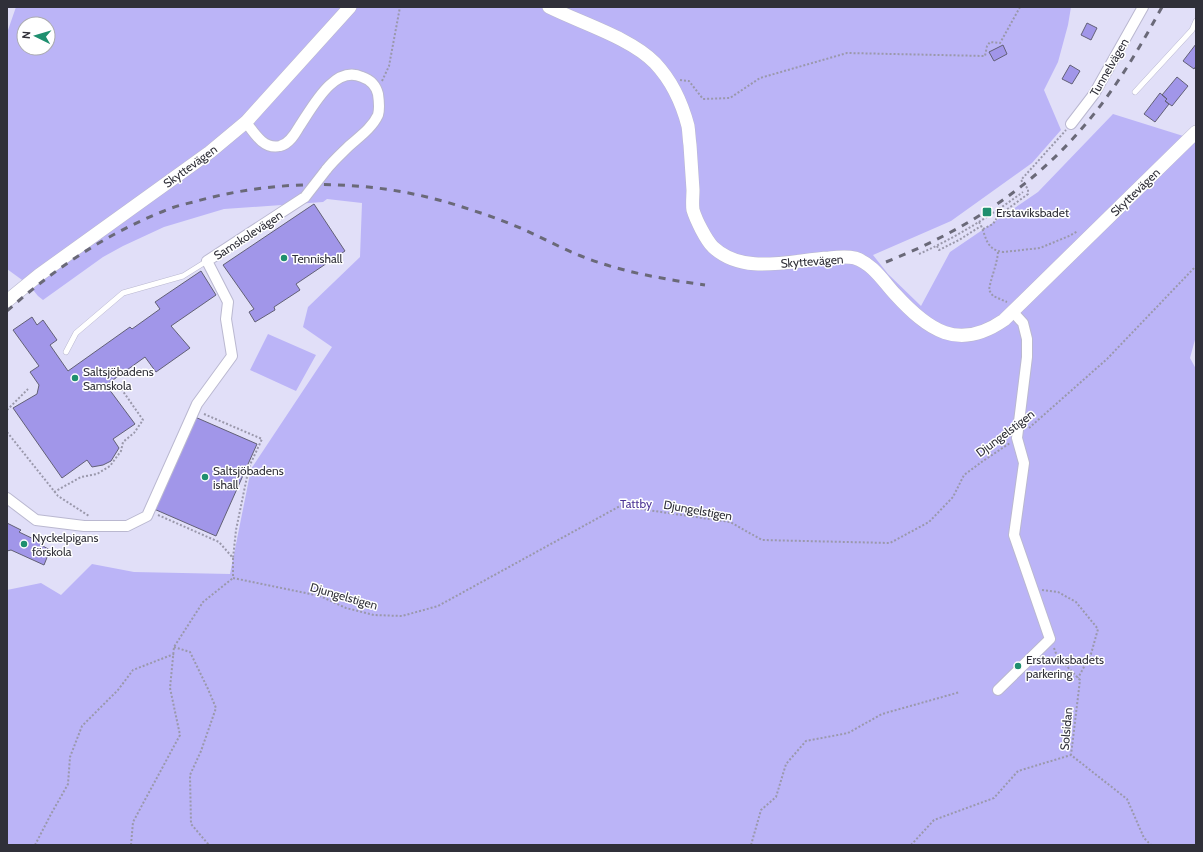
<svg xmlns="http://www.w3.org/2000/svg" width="1203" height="852" font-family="Cabin,sans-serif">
  <rect width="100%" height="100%" fill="#e1dff8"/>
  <!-- green -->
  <path fill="#bbb4f7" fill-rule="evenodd" d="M16,7H1071L1068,25L1058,62L1044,90L1061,130L1032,163L951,221L873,255L888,274L921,306L950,252L1038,192L1113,114L1196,140V336L1190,358L1196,369V845H7V590L41,583L61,595L92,564L134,572L230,574L251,469L332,347L303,327L308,307L360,257L362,203L327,199L323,202L224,209L164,227L123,246L103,257L43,300L38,296L29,285L7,269V33ZM24,24H48V48H24Z
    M268,334L316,355L296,391L250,370Z"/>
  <!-- building -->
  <path fill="#a196e9" stroke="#626076" d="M1087,23L1097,28L1091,40L1081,35Z
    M1196,44V66L1194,69L1183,61Z
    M1003,45L1007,54L994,61L989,52Z
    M1070,65L1080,71L1072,84L1062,79Z
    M1177,77L1188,86L1172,106L1165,101L1167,99L1162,95Z
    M1160,93L1167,99L1165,101L1169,104L1155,122L1144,114Z
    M314,204L345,251L296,284L300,290L274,307L275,310L255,322L249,312L254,309L223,265Z
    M201,271L216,295L171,326L190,348L156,372L145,357L106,385L135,424L113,439L119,448L111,461L103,465L92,467L87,460L62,478L13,408L37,394L39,385L30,372L39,366L13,330L32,317L37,325L43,320L57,340L50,345L68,371L130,327L132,329L160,309L155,302Z
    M195,417L257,444L216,536L154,509Z
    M7,523L21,530L19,532L42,543L41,545L50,550L44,565L11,550L7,551Z"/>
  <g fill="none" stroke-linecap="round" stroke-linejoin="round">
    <!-- service casing -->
    <g stroke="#bab8d0" stroke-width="6">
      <path id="service" d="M1135,92L1192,30L1196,21
        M66,352L76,333L123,293L183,276L207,261"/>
    </g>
    <!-- minor casing -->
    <g stroke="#bab8d0" stroke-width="12">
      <path id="minor" d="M246,122C254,133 264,150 280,146C289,144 295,134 299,127C312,108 334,64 362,77C371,80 376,86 378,94C379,101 380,108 378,115C372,128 359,137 349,146C341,154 333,161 326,170
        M1071,124L1094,94L1143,7
        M7,498L36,520L84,526H127L147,516L197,404L232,356L226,319L228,302L207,261L305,197
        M998,690L1050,639L1014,535L1024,463L1017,438L1027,357V339L1023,323L1013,312"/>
    </g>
    <!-- tertiary casing -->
    <g stroke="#bab8d0" stroke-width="14">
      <path id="tertiary" d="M549,7C581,23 631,38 655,63C671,80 682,103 688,126C689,132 689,139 690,145C691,160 692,175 693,190C693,196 692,204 693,210C696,220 706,240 713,247C744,276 791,260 829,258C837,257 847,256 855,258C873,264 883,281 895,294C928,330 958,352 1004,320L1196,132
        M7,301L39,275L210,152L246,122L350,7"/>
    </g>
    <!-- path -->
    <path stroke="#9a98ab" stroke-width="2" stroke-dasharray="2 2" stroke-linecap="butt" d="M680,80L689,81L703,99L730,98L760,78L847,53L985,56L987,46L990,42L1000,43L1020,7
      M382,81L389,66L400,7
      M979,222C987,235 984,250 1004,252L1040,248L1069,236L1078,231
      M983,229L993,224L998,216L1028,194V189L1021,180L1066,130
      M937,246L939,250L959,240L981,226
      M998,252C997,265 991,277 989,290L993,296L1007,302
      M919,254C957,237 990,216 1023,192
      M7,410L28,389
      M204,414L262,439L249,467L236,530L233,558
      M1029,428L1107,359L1196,266
      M7,432L58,496L89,516
      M54,492L81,477L97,474L110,466L121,451L123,442L134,433L143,420L120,387
      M158,515L219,542L233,558V578L320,596L346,608L374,615L402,616L438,606L620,506L730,522L762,540L890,543L929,522L953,497L964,475L983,461L1010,443
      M1042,590L1058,592L1076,602L1098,629L1091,654L1078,678
      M174,647L190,652L208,689L216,708L201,751L190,775L191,824L209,845
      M1054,648L1057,656L1080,680L1071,755L1127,799L1144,838L1151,845
      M35,845L50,816L68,784L70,757L82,726L118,690L133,670L174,654
      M131,845L133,822L180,735L170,688L174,647L203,602L233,578
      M751,845L761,810L776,797L786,764L806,741L848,733L882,714L960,692
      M911,845L934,820L994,798L1018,771L1071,755"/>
    <!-- service -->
    <use href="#service" stroke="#fff" stroke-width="5"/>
    <!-- minor -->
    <use href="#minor" stroke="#fff" stroke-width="10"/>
    <!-- tertiary -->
    <use href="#tertiary" stroke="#fff" stroke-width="13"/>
    <!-- rail -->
    <path stroke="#6a6978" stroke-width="3" stroke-dasharray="7 7" stroke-linecap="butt" d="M886,262C962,232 1031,189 1084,126C1115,90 1139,49 1162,7
      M7,311C54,269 106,234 164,211C175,206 186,204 197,201C281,178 373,179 456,205C475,211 494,217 513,225C536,234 558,247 581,256C621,272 663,279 705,285"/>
    <!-- minor-bridge casing -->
    <g stroke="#bab8d0" stroke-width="12" stroke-linecap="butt">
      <path id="minor-bridge" d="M305,197L326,170"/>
    </g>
    <!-- minor-bridge -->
    <use href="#minor-bridge" stroke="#fff" stroke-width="10"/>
  </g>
  <!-- markers -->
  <g fill="#1f8f6f" stroke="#fff" stroke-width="1.5">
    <rect x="982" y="207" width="10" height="10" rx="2"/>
    <circle cx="284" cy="258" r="4"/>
    <circle cx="75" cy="378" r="4"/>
    <circle cx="205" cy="477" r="4"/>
    <circle cx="24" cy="544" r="4"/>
    <circle cx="1018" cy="666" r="4"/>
  </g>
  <g text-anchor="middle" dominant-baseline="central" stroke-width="3" stroke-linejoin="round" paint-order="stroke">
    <!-- street labels -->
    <g font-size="12" fill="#303039" stroke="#fff">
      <text transform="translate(1109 67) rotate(-60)">Tunnelvägen</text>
      <text transform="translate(190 166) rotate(-36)">Skyttevägen</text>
      <text transform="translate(1135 192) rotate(-44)">Skyttevägen</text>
      <text transform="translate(248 235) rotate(-33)">Samskolevägen</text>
      <text transform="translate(812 261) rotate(-4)">Skyttevägen</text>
      <text transform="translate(1005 433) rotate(-37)">Djungelstigen</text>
      <text transform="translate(698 510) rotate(10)">Djungelstigen</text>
      <text transform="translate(344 596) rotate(16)">Djungelstigen</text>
      <text transform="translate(1066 729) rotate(-85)">Solsidan</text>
    </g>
    <!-- poi labels -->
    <g font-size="12" fill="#303039" stroke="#fff" text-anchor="start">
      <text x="996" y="212">Erstaviksbadet</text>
      <text x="292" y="258">Tennishall</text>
      <text x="83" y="371">Saltsjöbadens<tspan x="83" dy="14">Samskola</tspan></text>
      <text x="213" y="470">Saltsjöbadens<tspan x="213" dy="14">ishall</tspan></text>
      <text x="32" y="537">Nyckelpigans<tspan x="32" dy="14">förskola</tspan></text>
      <text x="1026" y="659">Erstaviksbadets<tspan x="1026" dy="14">parkering</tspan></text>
    </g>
    <!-- park labels -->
    <g font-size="12" fill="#4d3696" stroke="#fff">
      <text x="636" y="503">Tattby</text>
    </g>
  </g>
  <!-- border -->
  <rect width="1203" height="852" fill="none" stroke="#303039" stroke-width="16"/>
  <!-- north arrow -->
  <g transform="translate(36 36) rotate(275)"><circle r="19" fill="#ffffff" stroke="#acacb0"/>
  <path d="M0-3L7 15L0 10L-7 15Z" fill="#1f8f6f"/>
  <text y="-6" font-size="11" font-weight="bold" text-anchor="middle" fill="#303039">N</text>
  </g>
</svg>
